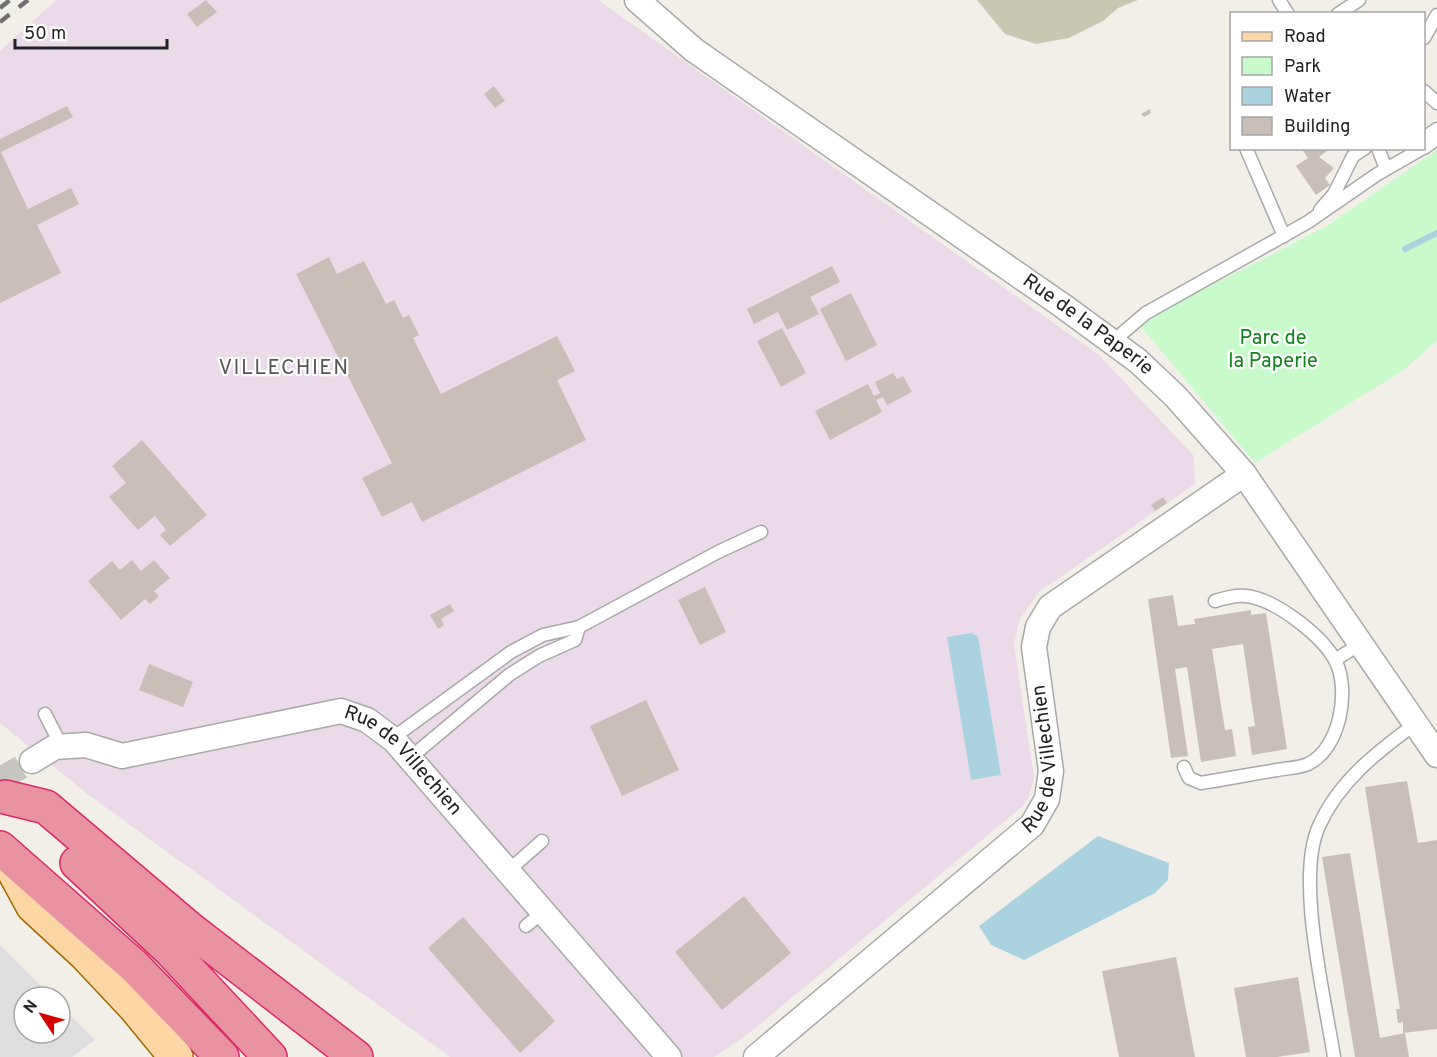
<svg xmlns="http://www.w3.org/2000/svg" width="1437" height="1057" font-family="Overpass,sans-serif">
  <rect width="100%" height="100%" fill="#f2efe9"/>
  <!-- residential -->
  <path fill="#e0dfdf" d="M0,945L52,997H24V1033H60V1005L95,1040L72,1057H0Z"/>
  <!-- industrial -->
  <path fill="#ebdbe8" d="M56,0H598L1099,355L1194,456L1195,484L1039,592L1020,619L1014,644L1034,778L1029,797L1022,807L748,1034L714,1057H450L90,796L0,723V51Z"/>
  <!-- construction -->
  <path fill="#c7c7b4" d="M977,0H1138L1118,8L1103,21L1069,38L1036,44L1005,34Z"/>
  <!-- park -->
  <path fill="#c8facc" d="M1437,150V340L1405,369L1255,463L1138,323L1325,227Z"/>
  <!-- water -->
  <path fill="#aad3df" d="M972,633L978,637L1001,775L971,780L947,637Z
    M1098,836L1169,863L1168,880L1155,893L1024,960L991,945L979,926Z"/>
  <g fill="none" stroke-linecap="round" stroke-linejoin="round">
    <!-- stream -->
    <path stroke="#aad3df" stroke-width="6" d="M1405,249L1437,233"/>
  </g>
  <!-- building -->
  <path fill="#c7bfb8" d="M206,0L217,12L197,27L187,14Z
    M494,86L505,101L495,108L484,94Z
    M67,106L73,117L1,152L28,209L71,188L79,204L37,225L61,273L0,303V139Z
    M1150,109L1151,113L1144,117L1141,114Z
    M1301,148H1331L1319,157L1334,168L1325,178L1330,185L1316,195L1296,166L1308,158Z
    M329,257L337,274L364,261L386,304L394,300L403,318L409,315L419,335L413,338L441,394L557,336L575,371L557,380L586,440L422,522L412,502L382,517L362,478L392,463L296,274Z
    M832,266L840,282L810,297L819,314L787,330L778,312L754,324L747,309Z
    M851,293L877,345L846,361L820,309Z
    M782,328L806,373L781,387L757,341Z
    M893,373L897,379L903,376L912,392L887,405L883,397L876,400L882,412L830,440L815,411L868,384L874,396L880,393L875,382Z
    M142,440L207,515L170,546L160,535L166,530L155,516L138,530L109,497L126,483L112,466Z
    M1163,497L1167,503L1155,511L1151,505Z
    M132,560L141,571L154,560L170,578L154,591L159,596L150,604L145,599L121,620L88,581L112,561L120,570Z
    M705,587L726,632L700,645L678,600Z
    M1173,595L1178,626L1195,624L1194,619L1251,610V615L1266,613L1287,749L1252,755L1248,727L1255,726L1243,644L1212,649L1225,730L1232,729L1236,756L1201,762L1187,667L1175,669L1188,756L1171,758L1148,599Z
    M450,604L454,611L441,619L444,625L438,629L430,615Z
    M149,664L193,682L183,707L139,690Z
    M646,700L679,770L622,796L590,726Z
    M1407,781L1418,843L1437,840V1029L1403,1033V1022L1398,1023L1396,1009H1400L1365,787Z
    M1350,853L1380,1038L1405,1033L1409,1057H1355L1322,857Z
    M744,896L791,953L722,1010L675,952Z
    M463,917L555,1021L520,1053L428,948Z
    M1176,957L1195,1057H1119L1102,971Z
    M1298,977L1310,1052L1277,1057H1246L1234,988Z"/>
  <g fill="none" stroke-linecap="round" stroke-linejoin="round">
    <!-- minor-tunnel -->
    <path stroke="#c8c6c1" stroke-width="24" stroke-dasharray="24 12" stroke-linecap="butt" d="M0,779L32,761"/>
    <!-- service casing -->
    <g stroke="#a9a9a9" stroke-width="15">
      <path id="service" d="M1279,0L1288,14
        M1338,14L1359,0
        M1424,38L1437,15
        M1424,91L1437,103
        M1424,138L1437,129
        M1246,148L1284,236
        M1378,148L1386,169
        M1424,148L1437,139
        M1320,210L1334,194L1353,156L1365,148
        M1112,342L1146,313L1308,222L1376,175L1423,148
        M1335,660L1360,644
        M45,714L62,747
        M394,740L401,732L511,652L543,635L579,627L718,552L761,532
        M410,758L509,675L539,656L575,640L579,627
        M1184,767L1189,778L1201,783C1226,779 1252,774 1277,770C1287,768 1300,768 1308,764C1340,749 1350,691 1336,662C1323,636 1275,599 1246,596C1235,595 1225,598 1215,601
        M509,870L542,841
        M526,926L544,911
        M1334,1057C1325,998 1295,878 1319,826C1339,781 1377,752 1415,724"/>
    </g>
    <!-- minor casing -->
    <g stroke="#a9a9a9" stroke-width="27">
      <g id="minor">
        <path id="s1" d="M637,0L694,50L1063,306L1138,361L1176,397L1244,474L1437,755"/>
        <path id="s2" d="M32,761L55,747L86,745L122,756L341,711L367,720L394,740L669,1057"/>
        <path id="s3" d="M756,1057L1032,825L1047,799L1051,771L1034,647L1038,627L1050,607L1244,474"/>
      </g>
    </g>
    <!-- primary casing -->
    <g stroke="#a06b00" stroke-width="36">
      <path id="primary" d="M4,853L33,906L85,954L135,1007L176,1057"/>
    </g>
    <!-- motorway casing -->
    <g stroke="#dc2a67" stroke-width="36">
      <path id="motorway" d="M5,797L46,807L190,929L356,1057
        M0,848L134,966L222,1057
        M77,863L170,950L270,1057"/>
    </g>
    <!-- service -->
    <use href="#service" stroke="#fff" stroke-width="12"/>
    <!-- minor -->
    <use href="#minor" stroke="#fff" stroke-width="24"/>
    <!-- primary -->
    <use href="#primary" stroke="#fcd6a4" stroke-width="33"/>
    <!-- motorway -->
    <use href="#motorway" stroke="#e892a2" stroke-width="33"/>
    <!-- rail -->
    <path stroke="#707070" stroke-width="4.5" stroke-dasharray="12 12" stroke-linecap="butt" d="M0,8L10,0
      M0,22L28,0"/>
  </g>
  <g text-anchor="middle" dominant-baseline="central" stroke-width="4.5" stroke-linejoin="round" paint-order="stroke">
    <!-- street labels -->
    <g font-size="20" fill="#222" stroke="#fff">
      <text stroke="none"><textPath href="#s1" startOffset="556">Rue de la Paperie</textPath></text>
      <text stroke="none"><textPath href="#s3" startOffset="429">Rue de Villechien</textPath></text>
      <text stroke="none"><textPath href="#s2" startOffset="400">Rue de Villechien</textPath></text>
    </g>
    <!-- park labels -->
    <g font-size="20" fill="#0c8416" stroke="#fff">
      <text x="1273" y="339">Parc de<tspan x="1273" dy="23">la Paperie</tspan></text>
    </g>
    <!-- neighbourhood labels -->
    <g font-size="21" letter-spacing="1.5" fill="#555" stroke="#fff">
      <text x="284" y="368">VILLECHIEN</text>
    </g>
  </g>
  <!-- legend -->
  <rect x="1230" y="12" width="195" height="138" fill="#ffffff" stroke="#a7a7a7" stroke-width="1.5"/>
  <rect x="1242" y="32" width="30" height="9" fill="#fcd6a4" stroke="#a7a7a7" stroke-width="1.5"/>
  <text x="1284" y="42" font-size="18" fill="#222222">Road</text>
  <rect x="1242" y="57" width="30" height="18" fill="#c8facc" stroke="#a7a7a7" stroke-width="1.5"/>
  <text x="1284" y="72" font-size="18" fill="#222222">Park</text>
  <rect x="1242" y="87" width="30" height="18" fill="#aad3df" stroke="#a7a7a7" stroke-width="1.5"/>
  <text x="1284" y="102" font-size="18" fill="#222222">Water</text>
  <rect x="1242" y="117" width="30" height="18" fill="#c7bfb8" stroke="#a7a7a7" stroke-width="1.5"/>
  <text x="1284" y="132" font-size="18" fill="#222222">Building</text>
  <!-- north arrow -->
  <g transform="translate(42 1015) rotate(306)"><circle r="28" fill="#ffffff" stroke="#a7a7a7" stroke-width="1.5"/>
  <path d="M0-4.5L10 22L0 15L-10 22Z" fill="#d40000"/>
  <text y="-9" font-size="16" font-weight="bold" text-anchor="middle" fill="#222222">N</text>
  </g>
  <!-- scale -->
  <path d="M15 39v9h152v-9" fill="none" stroke="#222222" stroke-width="3"/>
  <text x="24" y="39" font-size="18" fill="#222222" stroke="#ffffff" stroke-width="4.5" paint-order="stroke">50 m</text>
</svg>
